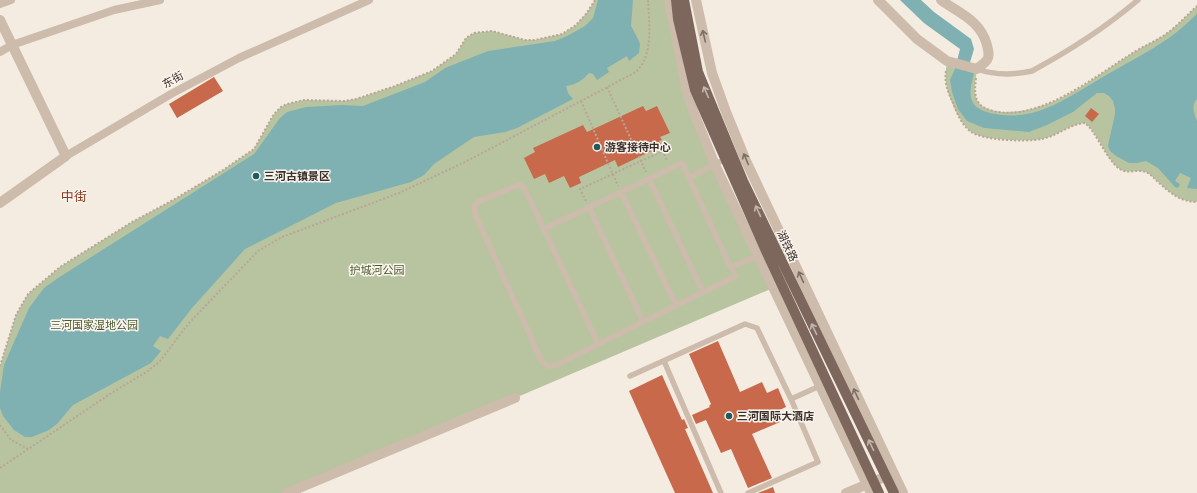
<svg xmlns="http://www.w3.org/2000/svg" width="1197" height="493" font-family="'Nunito Sans','Noto Sans SC',sans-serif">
  <rect width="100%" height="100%" fill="#f4ebe1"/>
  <!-- green -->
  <path fill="#b8c4a0" d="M595,0H669L687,92L773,288L515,398L287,493H0V366L16,315L28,294L60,267L132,222L175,199L223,170L254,149L274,114L281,107L287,104L304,100L344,101L356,99L395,86L432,71L456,54L466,38L474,33L492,31L525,40H535L562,34L576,25L586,14Z
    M1197,6V202C1180,202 1169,192 1157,181C1154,178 1151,175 1148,173C1136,167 1127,177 1116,166C1104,154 1097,132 1085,123C1070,124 1057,136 1042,139C1028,142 984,140 973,133C960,125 948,97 946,83C945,76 946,69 947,62L977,69C976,78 972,93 978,102C983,109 994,111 1002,112C1054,114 1094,76 1136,51C1147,44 1160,39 1170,31C1180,23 1188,14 1197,6Z"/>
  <!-- water -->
  <path fill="#7fb0b2" d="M598,0H633L631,26L637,37L640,44L639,53L629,61L627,56L607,68L609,72L597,80L593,74L589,73C582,81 577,84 566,86L568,93L573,99L517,128L505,132L474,137L434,164L424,175L411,182L336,203L245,249L192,308L168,339L160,336L153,346L161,351L151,363L73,405L57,424L49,430L32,437H25L14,430L3,416L0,408V392L4,365L29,308L44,288L58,278L254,154L280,118L287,112L306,107L342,105L363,106L425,82L445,68L488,51L555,41L569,35L585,26L593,18Z
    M900,0H921L934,12L971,39L974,49L968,69L974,73C969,93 966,107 990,113C1005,117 1024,116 1039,111C1060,104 1079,91 1098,80C1121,66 1147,53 1169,38C1179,31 1188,22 1197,14V99C1191,104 1194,114 1197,121V189L1187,188L1191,178L1180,173L1175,181L1180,184L1178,188L1175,187L1158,168L1146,161L1137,163H1129L1116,156L1110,151L1108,146L1109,141L1115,114V109L1113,101L1109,96L1104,93H1097L1073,112L1047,125L1029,132L984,128L967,121L958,109L952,92L950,80L955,69L960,49L924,23Z"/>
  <!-- building -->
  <path fill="#c8694b" d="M214,77L223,91L177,118L169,104Z
    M643,106L646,111L657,106L670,133L660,137L662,140L659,141L662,146L618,167L615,160L579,177L581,183L570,188L564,176L549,183L545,174L534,179L524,158L535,152L533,148L583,125L587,132Z
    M1091,108L1099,114L1092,122L1085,116Z
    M718,341L740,392L762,382L767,393L778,388L786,407L775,412L780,422L752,434L772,478L748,488L731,449L721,453L706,420L696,424L692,415L710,407L709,406L711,404L689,354Z
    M662,375L682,420L684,419L688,428L685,429L713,493H675L629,391Z
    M773,487L775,493H758Z"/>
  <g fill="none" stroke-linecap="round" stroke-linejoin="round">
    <!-- path -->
    <path stroke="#b9a596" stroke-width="2" stroke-dasharray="2 2" stroke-linecap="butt" d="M946,71C944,83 948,92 953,103C957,113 961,124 970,131C982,141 1027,142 1042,139C1057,136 1070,124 1085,123C1096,132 1104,154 1116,166C1127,177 1136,167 1148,173C1151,175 1154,178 1157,181C1169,192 1180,202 1197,202
      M976,78C974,95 974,106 993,111C1039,122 1094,77 1131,54C1143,46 1159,40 1170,31C1180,23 1188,14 1197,6
      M607,87L646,172
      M581,101L618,186
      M586,201L580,189L663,151L667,161
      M0,366L16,315L28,294L60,267L132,222L175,199L223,170L254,149L274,114L281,107L287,104L304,100L344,101L356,99L395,86L432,71L456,54L466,38L474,33L492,31L525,40H535L562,34L576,25L586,14L595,0
      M0,425L11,440L28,449
      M0,468L113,392L148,371L160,361L189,323L258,251L282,237L399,193L467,161L636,72C654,54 649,23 648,0"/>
    <!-- service -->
    <path stroke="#cdbbac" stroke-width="5.5" d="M977,69C994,75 1014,75 1032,71C1069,51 1105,28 1138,0
      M689,178L727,158
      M649,179L703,292
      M621,192L676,305
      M589,207L643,322
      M544,229L524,188L520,185L515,186L478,202L474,207L475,214L542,362C548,367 551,367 558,364L736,276L731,268
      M598,344L544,229L682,163L731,268L760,254
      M664,361L721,493
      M630,376L745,324L757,328L791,399L822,385
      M748,493L818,462L791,399"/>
    <!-- pedestrian -->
    <path stroke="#cdbbac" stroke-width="8" d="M0,4L11,0
      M0,52L12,45L114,10L160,0
      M66,156L171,94L239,58L369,0"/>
    <!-- minor -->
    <path stroke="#cdbbac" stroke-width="10" d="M669,0L687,92L694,113L715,165L871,493
      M696,0L712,73L726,112L746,161L903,493
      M878,0L917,39L947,61L977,69C980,66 984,64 987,60C990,56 988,50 987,45C980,20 960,14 941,0
      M0,20L66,156L0,203
      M287,493L515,398"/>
    <!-- tertiary -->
    <path stroke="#cdbbac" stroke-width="10" d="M295,490L296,493
      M846,493L887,476"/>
    <!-- primary -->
    <path stroke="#7d675c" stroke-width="10" d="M676,0L678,19L695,90L766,251L879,493
      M684,0L698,72L743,181L894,493"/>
  </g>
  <!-- one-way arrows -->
  <defs><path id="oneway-shaft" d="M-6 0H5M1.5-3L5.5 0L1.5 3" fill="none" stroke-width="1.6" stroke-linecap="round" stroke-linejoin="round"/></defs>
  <g stroke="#7d6f65">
    <use href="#oneway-shaft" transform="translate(704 36) rotate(-103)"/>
    <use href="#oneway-shaft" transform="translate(746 159) rotate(-113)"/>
    <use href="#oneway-shaft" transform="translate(801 277) rotate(-115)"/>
    <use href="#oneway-shaft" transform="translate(856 394) rotate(-115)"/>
  </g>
  <g stroke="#c2b5ac">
    <use href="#oneway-shaft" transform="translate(706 92) rotate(-113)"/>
    <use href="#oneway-shaft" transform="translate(758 211) rotate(-115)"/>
    <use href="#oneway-shaft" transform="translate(814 329) rotate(-116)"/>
    <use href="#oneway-shaft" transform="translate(871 445) rotate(-116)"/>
  </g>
  <!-- markers -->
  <g fill="#1f5a5e" stroke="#fbf5ee" stroke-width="1.5">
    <circle cx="597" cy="147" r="4"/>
    <circle cx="256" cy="176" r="4"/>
    <circle cx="729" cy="416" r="4"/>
  </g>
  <g text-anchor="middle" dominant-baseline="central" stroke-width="3" stroke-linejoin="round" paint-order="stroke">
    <!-- street labels -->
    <g font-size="11" fill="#3b302b" stroke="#fbf5ee">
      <text transform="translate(173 80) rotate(-29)">东街</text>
      <text transform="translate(787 246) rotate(65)">湖铁路</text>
    </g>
    <!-- poi labels -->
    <g font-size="11" font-weight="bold" fill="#3b302b" stroke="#fbf5ee" text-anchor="start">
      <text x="605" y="147">游客接待中心</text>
      <text x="264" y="176">三河古镇景区</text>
      <text x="737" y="416">三河国际大酒店</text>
    </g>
    <!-- park labels -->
    <g font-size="11" fill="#4a5a2e" stroke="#fbf5ee">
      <text x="377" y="270">护城河公园</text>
      <text x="94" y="325">三河国家湿地公园</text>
    </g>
    <!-- quarter labels -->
    <g font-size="13" fill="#8c3b22" stroke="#fbf5ee">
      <text x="74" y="197">中街</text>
    </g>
  </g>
</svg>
